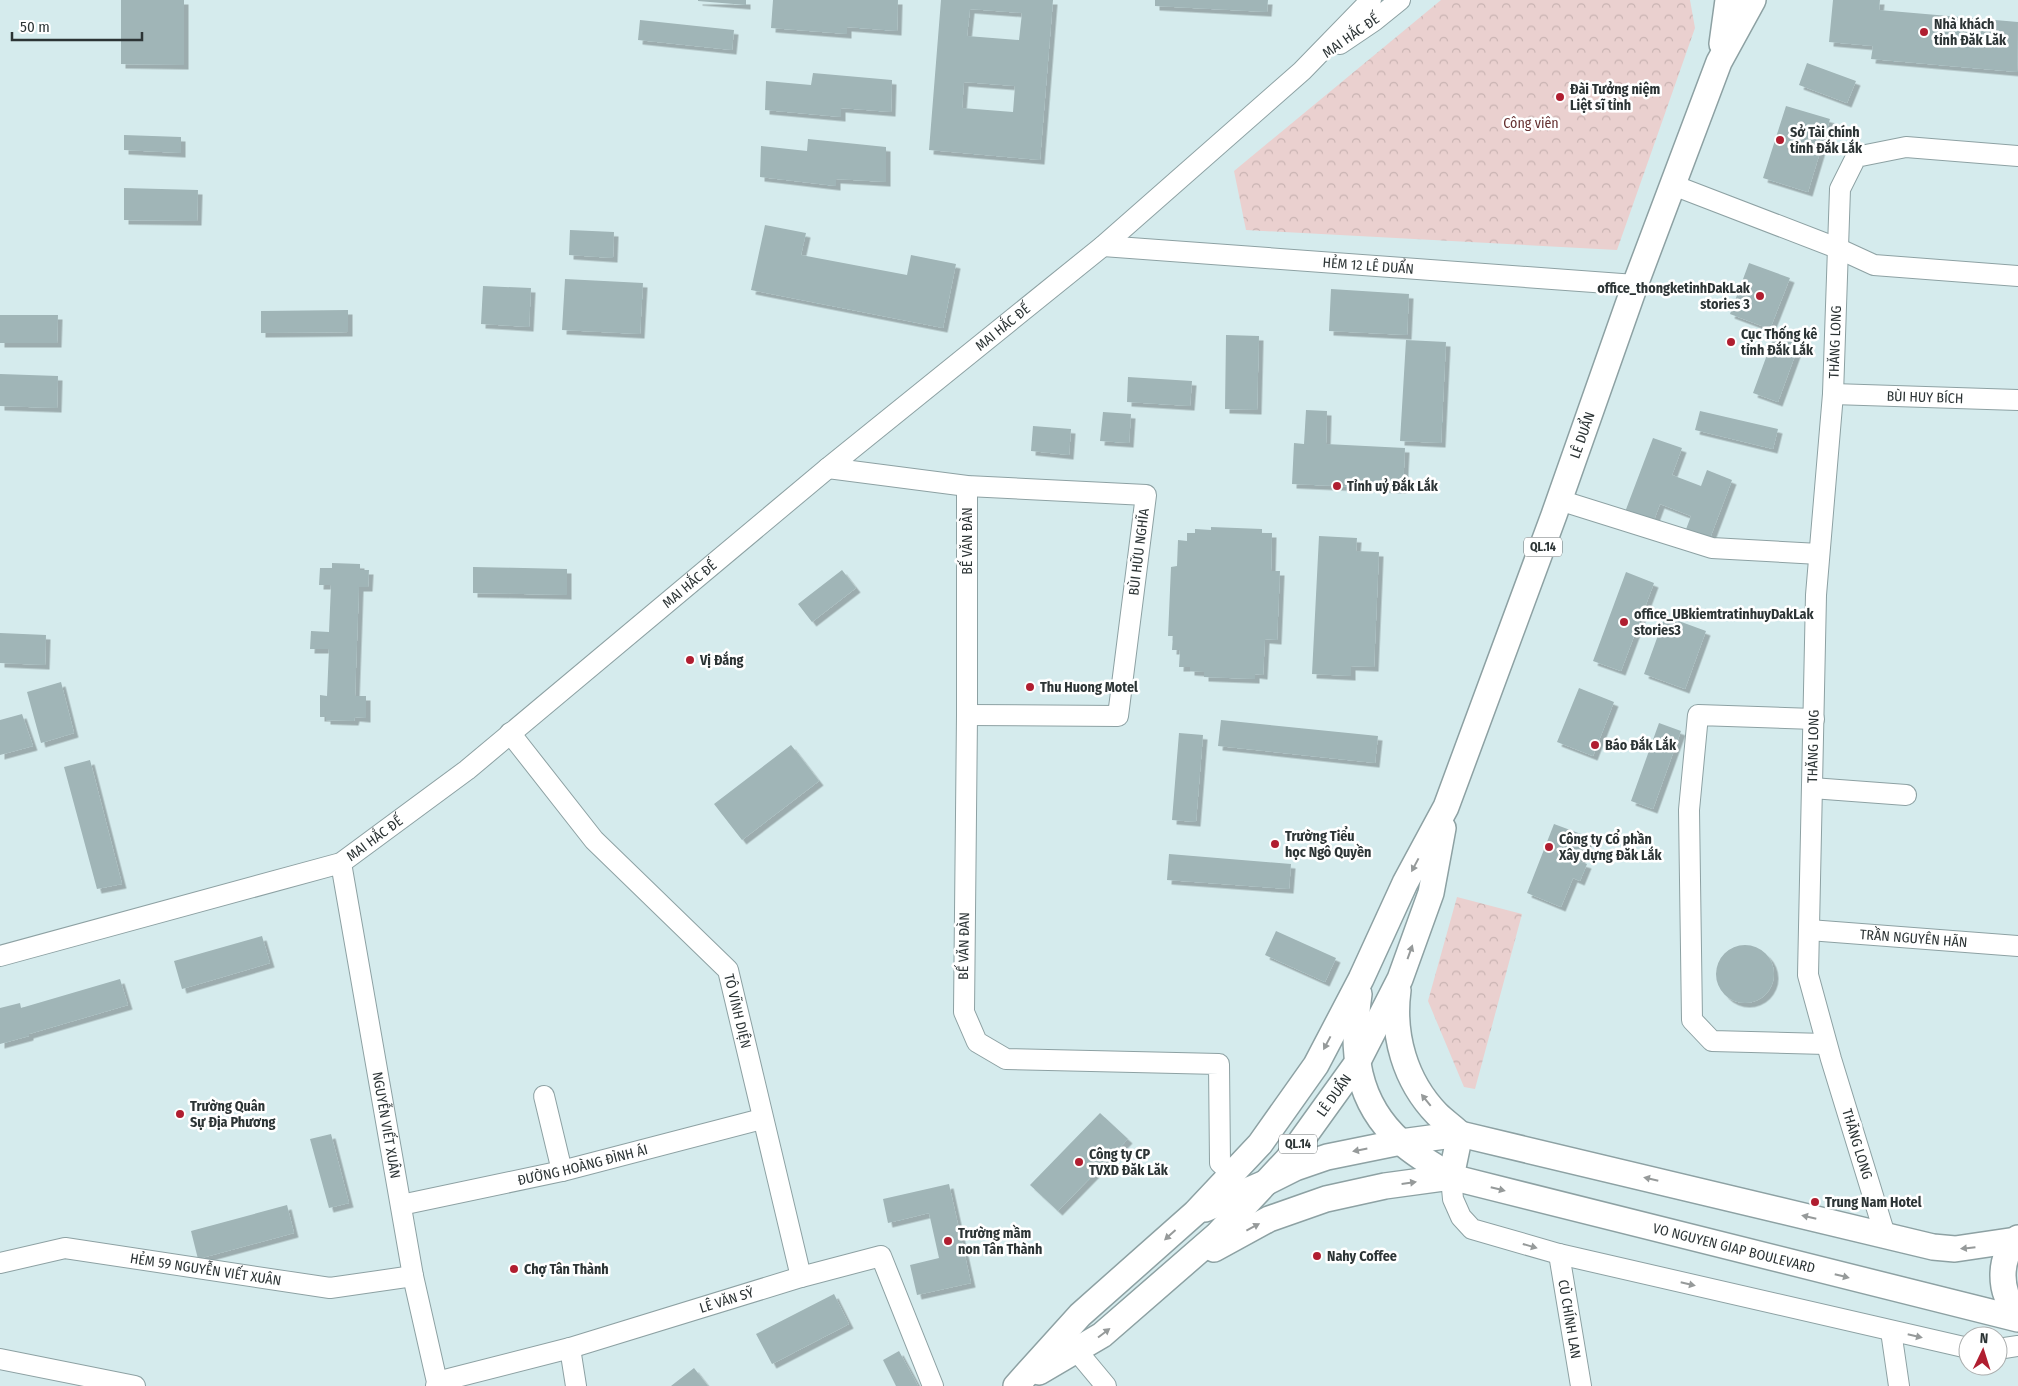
<svg xmlns="http://www.w3.org/2000/svg" width="2018" height="1386" font-family="'Fira Sans Condensed',sans-serif">
  <defs>
    <pattern id="park-crowns" width="20" height="18" patternUnits="userSpaceOnUse" patternTransform="scale(1.25)"><rect width="20" height="18" fill="#ead0cf"/><path d="M2 6a3 3 0 1 1 6 0M12 15a3 3 0 1 1 6 0" fill="none" stroke="#c9b3b2"/></pattern>
    <filter id="shadow"><feDropShadow dx="4.5" dy="4.5" stdDeviation="0" flood-color="#0004"/></filter>
  </defs>
  <rect width="100%" height="100%" fill="#d5ebed"/>
  <!-- park -->
  <path fill="url(#park-crowns)" d="M1441,0H1690L1695,28L1617,250L1246,230L1234,171Z
    M1457,897L1522,914L1475,1089L1464,1087L1428,1001Z"/>
  <!-- building -->
  <path fill="#a0b5b7" fill-rule="evenodd" filter="url(#shadow)" d="M121,0H184V65L121,64Z
    M698,0H746V5L698,1Z
    M773,0H898L897,31L847,27V34L771,28Z
    M941,0H1053L1040,160L929,150ZM970,9L1022,13L1019,40L967,36ZM964,82L1015,86L1013,112L962,108Z
    M1155,0H1268L1267,12L1155,6Z
    M1833,0H1880L1879,10L2018,22L2017,72L1871,59L1873,46L1829,42Z
    M640,20L734,30L732,50L638,40Z
    M1807,63L1856,81L1847,103L1799,85Z
    M813,73L892,80L891,112L841,108V117L765,110L766,81L811,85Z
    M1786,106L1830,119L1808,192L1763,178Z
    M124,135L181,137V153L124,150Z
    M808,139L886,147V182L836,179V186L760,177L761,146L807,151Z
    M124,188L198,190L197,221L124,220Z
    M765,225L806,233L801,255L907,275L911,255L956,264L943,328L751,290Z
    M570,230L614,232L613,258L569,255Z
    M1749,263L1790,278L1770,329L1730,314Z
    M565,279L643,283L640,334L562,330Z
    M483,286L531,288L529,327L481,324Z
    M1331,289L1409,294L1407,335L1329,331Z
    M348,310V332L261,333V311Z
    M0,315H58L57,343H0Z
    M1775,333L1800,342L1778,402L1753,393Z
    M1226,335L1259,336L1257,410L1225,409Z
    M1406,340L1446,342L1441,443L1400,441Z
    M0,374L58,376L57,408L0,406Z
    M1128,377L1192,381L1190,406L1127,402Z
    M1306,410L1327,411L1326,444L1405,448L1403,489L1292,484L1294,443L1304,444Z
    M1700,411L1778,429L1773,449L1695,430Z
    M1103,412L1131,414L1129,443L1100,441Z
    M1033,426L1071,429L1069,455L1031,451Z
    M1653,438L1682,448L1672,475L1701,486L1707,470L1732,480L1709,541L1685,532L1691,516L1660,504L1650,531L1622,520Z
    M1211,527L1262,529V533H1272L1271,571H1280L1277,640L1265,639L1263,675L1255,674V679L1204,677V672L1190,671V667H1179L1180,650H1172L1173,636H1168L1171,567L1177,566L1178,540L1187,541V533H1195V529L1211,530Z
    M1319,536L1357,538L1356,551L1379,552L1374,667L1351,666V676L1312,674Z
    M332,563L360,564V570H369L368,587H359L355,696H366V718L355,717L354,721L326,720V717H320V695L327,696L329,649H310L311,631L329,632L331,585H319L320,568H332Z
    M473,567L567,569V595L473,593Z
    M842,570L856,588L812,622L798,604Z
    M1626,572L1654,583L1621,671L1593,661Z
    M1665,616L1706,631L1685,689L1644,674Z
    M0,633L46,635L45,665L0,663Z
    M61,682L74,733L41,743L27,692Z
    M1579,688L1614,702L1593,756L1557,742Z
    M22,714L33,746L0,755V720Z
    M1221,720L1378,736L1375,763L1218,746Z
    M1659,723L1681,731L1653,809L1631,801Z
    M1179,733L1203,735L1196,822L1172,820Z
    M791,745L819,781L742,840L714,804Z
    M90,760L122,884L97,889L64,767Z
    M1554,824L1589,837L1580,862L1587,864L1580,881L1573,878L1561,907L1527,893Z
    M1169,854L1291,864L1289,889L1167,880Z
    M1276,931L1336,958L1325,982L1265,955Z
    M262,936L270,963L182,989L174,961Z
    M1716 974a29 29 0 1 1 58 0a29 29 0 1 1-58 0Z
    M120,979L128,1005L29,1034V1036L0,1044V1008L20,1003L21,1008Z
    M1100,1113L1128,1139L1058,1211L1030,1185Z
    M331,1134L349,1203L329,1208L310,1139Z
    M949,1184L971,1283L917,1295L910,1265L939,1258L929,1213L888,1223L883,1199Z
    M287,1205L294,1233L198,1259L191,1231Z
    M834,1294L849,1324L772,1364L756,1334Z
    M899,1351L918,1386H896L883,1360Z
    M694,1368L708,1386H671Z"/>
  <g fill="none" stroke-linecap="round" stroke-linejoin="round">
    <!-- minor casing -->
    <g stroke="#8da1a3" stroke-width="22">
      <g id="minor">
        <path d="M1340,44L1374,21L1400,0"/>
        <path d="M1673,185L1837,248L1874,265L2018,276"/>
        <path id="s1" d="M1103,246L1635,285"/>
        <path id="s2" d="M1833,394L2018,400"/>
        <path d="M828,468L967,486L1146,495L1118,716L967,715"/>
        <path d="M967,486V715L964,1012L977,1042L1006,1059L1219,1064L1220,1163L1232,1174"/>
        <path d="M1559,500L1712,548L1819,554"/>
        <path d="M1814,719L1698,715L1689,810L1692,1020L1712,1041L1826,1044"/>
        <path id="s3" d="M510,733L594,840L728,970L801,1277"/>
        <path d="M1812,788L1906,795"/>
        <path id="s4" d="M341,863L413,1276L437,1382L436,1386"/>
        <path id="s5" d="M1809,930L2018,946"/>
        <path id="s6" d="M0,956L341,863L467,770L828,468L1103,246L1302,71L1371,0"/>
        <path d="M544,1096L562,1171"/>
        <path d="M1451,1177L1453,1199L1461,1217L1472,1229L1559,1254L1968,1348"/>
        <path id="s7" d="M401,1205L562,1171L762,1119"/>
        <path id="s8" d="M1885,1235L1831,1059L1808,975L1816,595L1833,394L1840,189L1856,157L1906,147L2018,156"/>
        <path id="s9" d="M1559,1254L1581,1386"/>
        <path id="s10" d="M0,1263L65,1248L330,1288L413,1276"/>
        <path d="M1891,1331L1899,1386"/>
        <path d="M570,1348L576,1386"/>
        <path d="M1998,1349L2018,1346"/>
        <path d="M1076,1350L1106,1386"/>
        <path d="M0,1359L135,1386"/>
        <path id="s11" d="M437,1382L570,1348L801,1277L881,1256L933,1386"/>
      </g>
    </g>
    <!-- major casing -->
    <g stroke="#8da1a3" stroke-width="28">
      <g id="major">
        <path d="M1722,44L1728,0"/>
        <path d="M1398,990C1392,1035 1405,1081 1437,1114C1444,1121 1453,1127 1460,1134"/>
        <path id="s12" d="M1359,994C1351,1050 1356,1102 1401,1142C1415,1155 1434,1165 1451,1177L2018,1319"/>
        <path d="M1451,1177L1460,1134"/>
        <path d="M1205,1209L1265,1183L1295,1168L1327,1157L1401,1142L1460,1134L1933,1247L1955,1249L2016,1240"/>
        <path d="M2018,1238C1998,1258 1998,1293 2018,1313"/>
        <path d="M1214,1249L1269,1219L1326,1199L1385,1186L1451,1177"/>
        <path id="s13" d="M1039,1372L1102,1335L1217,1235L1288,1159L1357,1063L1400,979L1431,893L1443,828"/>
        <path id="s14" d="M1016,1386L1080,1315L1195,1213L1260,1144L1316,1065L1361,979L1405,883L1446,807L1554,515L1635,285L1719,62L1753,0"/>
      </g>
    </g>
    <!-- minor -->
    <use href="#minor" stroke="#fff" stroke-width="20"/>
    <!-- major -->
    <use href="#major" stroke="#fff" stroke-width="25"/>
  </g>
  <!-- one-way arrows -->
  <defs><path id="oneway-solid" d="M-6-.8H1V-3.2L6.5 0L1 3.2V.8H-6Z" transform="scale(1.25)"/></defs>
  <g fill="#969a9a">
    <use href="#oneway-solid" transform="translate(1415 865) rotate(118)"/>
    <use href="#oneway-solid" transform="translate(1410 952) rotate(-70)"/>
    <use href="#oneway-solid" transform="translate(1327 1043) rotate(118)"/>
    <use href="#oneway-solid" transform="translate(1426 1100) rotate(-129)"/>
    <use href="#oneway-solid" transform="translate(1360 1150) rotate(169)"/>
    <use href="#oneway-solid" transform="translate(1651 1179) rotate(-167)"/>
    <use href="#oneway-solid" transform="translate(1409 1183) rotate(-8)"/>
    <use href="#oneway-solid" transform="translate(1498 1189) rotate(14)"/>
    <use href="#oneway-solid" transform="translate(1809 1217) rotate(-167)"/>
    <use href="#oneway-solid" transform="translate(1253 1227) rotate(-28)"/>
    <use href="#oneway-solid" transform="translate(1170 1235) rotate(138)"/>
    <use href="#oneway-solid" transform="translate(1530 1246) rotate(16)"/>
    <use href="#oneway-solid" transform="translate(1968 1248) rotate(174)"/>
    <use href="#oneway-solid" transform="translate(1842 1276) rotate(14)"/>
    <use href="#oneway-solid" transform="translate(1688 1284) rotate(13)"/>
    <use href="#oneway-solid" transform="translate(1104 1333) rotate(-37)"/>
    <use href="#oneway-solid" transform="translate(1915 1336) rotate(13)"/>
  </g>
  <!-- markers -->
  <g fill="#b01e30" stroke="#fff" stroke-width="2">
    <circle cx="1924" cy="32" r="5"/>
    <circle cx="1560" cy="97" r="5"/>
    <circle cx="1780" cy="140" r="5"/>
    <circle cx="1760" cy="296" r="5"/>
    <circle cx="1731" cy="342" r="5"/>
    <circle cx="1337" cy="486" r="5"/>
    <circle cx="1624" cy="622" r="5"/>
    <circle cx="690" cy="660" r="5"/>
    <circle cx="1030" cy="687" r="5"/>
    <circle cx="1595" cy="745" r="5"/>
    <circle cx="1275" cy="844" r="5"/>
    <circle cx="1549" cy="847" r="5"/>
    <circle cx="180" cy="1114" r="5"/>
    <circle cx="1079" cy="1162" r="5"/>
    <circle cx="1815" cy="1202" r="5"/>
    <circle cx="948" cy="1241" r="5"/>
    <circle cx="1317" cy="1256" r="5"/>
    <circle cx="514" cy="1269" r="5"/>
  </g>
  <g text-anchor="middle" dominant-baseline="central" stroke-width="5" stroke-linejoin="round" paint-order="stroke">
    <!-- shield labels -->
    <g fill="#fff" stroke="#6b7172" stroke-width="1">
      <rect x="1524" y="537.5" width="38" height="19" rx="4"/>
      <rect x="1279" y="1134.5" width="38" height="19" rx="4"/>
    </g>
    <g font-size="12" font-weight="bold" fill="#2c3435">
      <text x="1543" y="547">QL.14</text>
      <text x="1298" y="1144">QL.14</text>
    </g>
    <!-- poi labels -->
    <g font-size="14" font-weight="bold" fill="#2c3435" stroke="#fff" text-anchor="start">
      <text x="1934" y="24">Nhà khách<tspan x="1934" dy="16">tỉnh Đăk Lăk</tspan></text>
      <text x="1570" y="89">Đài Tưởng niệm<tspan x="1570" dy="16">Liệt sĩ tỉnh</tspan></text>
      <text x="1790" y="132">Sở Tài chính<tspan x="1790" dy="16">tỉnh Đắk Lắk</tspan></text>
      <text x="1750" y="288" text-anchor="end">office_thongketinhDakLak<tspan x="1750" dy="16">stories 3</tspan></text>
      <text x="1741" y="334">Cục Thống kê<tspan x="1741" dy="16">tỉnh Đắk Lắk</tspan></text>
      <text x="1347" y="486">Tỉnh uỷ Đắk Lắk</text>
      <text x="1634" y="614">office_UBkiemtratinhuyDakLak<tspan x="1634" dy="16">stories3</tspan></text>
      <text x="700" y="660">Vị Đắng</text>
      <text x="1040" y="687">Thu Huong Motel</text>
      <text x="1605" y="745">Báo Đắk Lắk</text>
      <text x="1285" y="836">Trường Tiểu<tspan x="1285" dy="16">học Ngô Quyền</tspan></text>
      <text x="1559" y="839">Công ty Cổ phần<tspan x="1559" dy="16">Xây dựng Đăk Lắk</tspan></text>
      <text x="190" y="1106">Trường Quân<tspan x="190" dy="16">Sự Địa Phương</tspan></text>
      <text x="1089" y="1154">Công ty CP<tspan x="1089" dy="16">TVXD Đăk Lăk</tspan></text>
      <text x="1825" y="1202">Trung Nam Hotel</text>
      <text x="958" y="1233">Trường mầm<tspan x="958" dy="16">non Tân Thành</tspan></text>
      <text x="1327" y="1256">Nahy Coffee</text>
      <text x="524" y="1269">Chợ Tân Thành</text>
    </g>
    <!-- street labels -->
    <g font-size="14" fill="#2c3435" stroke="#fff">
      <text transform="translate(1351 36) rotate(-35)">MAI HẮC ĐẾ</text>
      <text stroke="none"><textPath href="#s1" startOffset="266">HẺM 12 LÊ DUẨN</textPath></text>
      <text stroke="none"><textPath href="#s6" startOffset="1205">MAI HẮC ĐẾ</textPath></text>
      <text stroke="none"><textPath href="#s8" startOffset="905">THĂNG LONG</textPath></text>
      <text stroke="none"><textPath href="#s2" startOffset="92">BÙI HUY BÍCH</textPath></text>
      <text stroke="none"><textPath href="#s14" startOffset="1126">LÊ DUẨN</textPath></text>
      <text transform="translate(967 541) rotate(-90)">BẾ VĂN ĐÀN</text>
      <text transform="translate(1139 552) rotate(-83)">BÙI HỮU NGHĨA</text>
      <text stroke="none"><textPath href="#s6" startOffset="800">MAI HẮC ĐẾ</textPath></text>
      <text stroke="none"><textPath href="#s8" startOffset="500">THĂNG LONG</textPath></text>
      <text stroke="none"><textPath href="#s6" startOffset="395">MAI HẮC ĐẾ</textPath></text>
      <text stroke="none"><textPath href="#s5" startOffset="105">TRẦN NGUYÊN HÃN</textPath></text>
      <text transform="translate(964 946) rotate(-89)">BẾ VĂN ĐÀN</text>
      <text stroke="none"><textPath href="#s3" startOffset="365">TÔ VĨNH DIỆN</textPath></text>
      <text stroke="none"><textPath href="#s13" startOffset="408">LÊ DUẨN</textPath></text>
      <text stroke="none"><textPath href="#s4" startOffset="266">NGUYỄN VIẾT XUÂN</textPath></text>
      <text transform="translate(1857 1144) rotate(73)">THĂNG LONG</text>
      <text stroke="none"><textPath href="#s7" startOffset="186">ĐƯỜNG HOÀNG ĐÌNH ÁI</textPath></text>
      <text stroke="none"><textPath href="#s12" startOffset="514">VO NGUYEN GIAP BOULEVARD</textPath></text>
      <text stroke="none"><textPath href="#s10" startOffset="209">HẺM 59 NGUYỄN VIẾT XUÂN</textPath></text>
      <text stroke="none"><textPath href="#s11" startOffset="301">LÊ VĂN SỸ</textPath></text>
      <text stroke="none"><textPath href="#s9" startOffset="66">CÙ CHÍNH LAN</textPath></text>
    </g>
    <!-- park labels -->
    <g font-size="14" fill="#643030" stroke="#fff">
      <text x="1531" y="123">Công viên</text>
    </g>
  </g>
  <!-- north arrow -->
  <g transform="translate(1983 1351) rotate(4)"><circle r="24" fill="#ffffff" stroke="#abaeae"/>
  <path d="M0-4L9 19L0 12L-9 19Z" fill="#b01e30"/>
  <text y="-8" font-size="14" font-weight="bold" text-anchor="middle" fill="#2c3435">N</text>
  </g>
  <!-- scale -->
  <path d="M12 32v8h130v-8" fill="none" stroke="#2c3435" stroke-width="2.5"/>
  <text x="20" y="32" font-size="15" fill="#2c3435" stroke="#ffffff" stroke-width="4" paint-order="stroke">50 m</text>
</svg>
